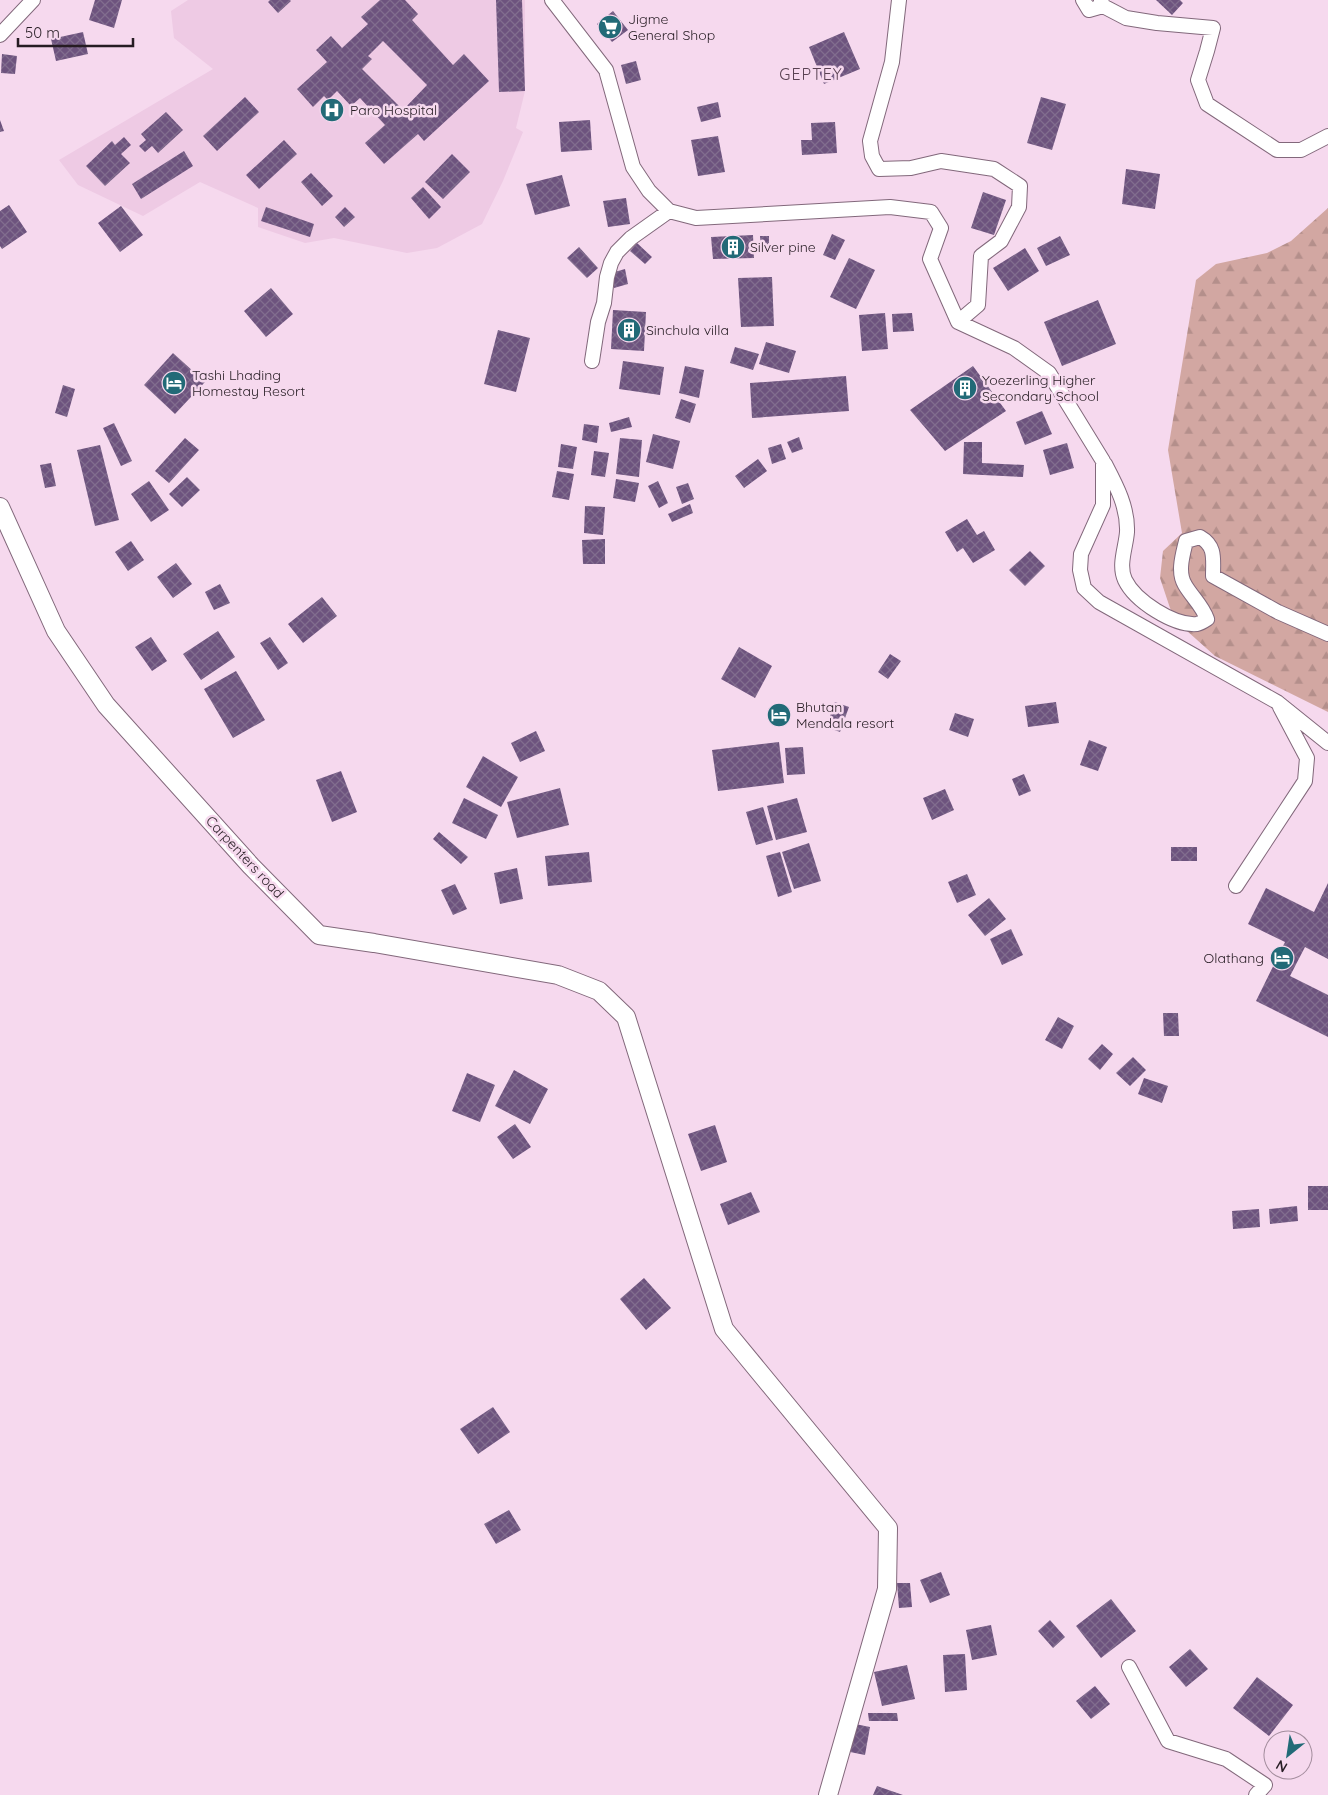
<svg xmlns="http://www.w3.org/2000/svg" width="1328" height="1795" font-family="Quicksand,sans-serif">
  <defs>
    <pattern id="forest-firs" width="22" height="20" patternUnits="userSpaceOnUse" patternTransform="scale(1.25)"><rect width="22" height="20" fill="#d2a7a2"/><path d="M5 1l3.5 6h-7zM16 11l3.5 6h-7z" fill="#b48f8b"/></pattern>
    <pattern id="building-cross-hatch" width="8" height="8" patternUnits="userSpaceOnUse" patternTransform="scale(1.25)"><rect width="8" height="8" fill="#6d537e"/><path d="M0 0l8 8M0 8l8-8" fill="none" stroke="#816d8e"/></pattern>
  </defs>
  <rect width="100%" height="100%" fill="#f6d9ee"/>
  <!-- built -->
  <path fill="#eecae4" d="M188,0H525V91L516,128L523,132L503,181L482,224L437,248L407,253L334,238L305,243L258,227V208L200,182L143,216L78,185L59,160L213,69L174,38L171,11Z"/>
  <!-- forest -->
  <path fill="url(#forest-firs)" d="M1328,208V712L1215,656L1177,622L1170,608L1160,578L1163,551L1182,533L1168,450L1196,280L1216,264L1267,253L1291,241Z"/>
  <!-- building -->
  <path fill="url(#building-cross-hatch)" fill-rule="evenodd" d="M95,0H122L114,28L89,20Z
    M270,0H290L291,1L278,13L268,2Z
    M380,0H405L418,14L412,20L453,65L464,54L489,81L424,141L418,134L384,164L365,143L385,125L360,98L351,106L337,91L328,100L324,96L313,107L297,89L327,62L316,50L331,36L342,48L368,24L361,17ZM383,41L427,85L403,110L362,69L372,59L368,56Z
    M496,0H522L525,91L499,92Z
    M1156,0H1180L1183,3L1172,15Z
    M613,11L628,30L612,42L597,24Z
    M83,32L88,54L56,61L51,39Z
    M844,32L860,69L824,84L809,47Z
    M2,54L17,56L15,74L1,73Z
    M636,61L641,80L626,84L621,65Z
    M245,97L259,112L217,151L203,136Z
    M1041,97L1066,104L1052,150L1027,143Z
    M718,102L721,117L701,122L697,107Z
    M166,112L183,130L158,153L152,146L145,152L139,146L146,140L141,134Z
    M0,120L4,131L0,132Z
    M590,120L592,150L561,152L559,122Z
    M835,122L837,153L802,155L801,140H812L811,123Z
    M718,136L725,172L698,176L691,140Z
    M124,137L131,145L121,154L130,163L105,186L86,166L112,141L115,145Z
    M284,140L297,154L259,189L246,175Z
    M184,151L193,166L141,199L132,184Z
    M452,154L470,172L443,199L425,182Z
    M1126,169L1160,174L1155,209L1122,204Z
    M311,173L333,196L322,206L301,182Z
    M562,175L570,206L535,215L526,184Z
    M423,187L441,207L429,219L411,198Z
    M983,192L1006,200L994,235L971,228Z
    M626,198L630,224L608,227L603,201Z
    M9,205L27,232L2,249L0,246V211Z
    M121,206L143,235L120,252L98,223Z
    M266,207L314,224L310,237L261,221Z
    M345,207L355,217L344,227L335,217Z
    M832,234L845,240L835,260L823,255Z
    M753,235L754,258L713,259L711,237Z
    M760,236H769V247L761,248Z
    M1060,236L1070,255L1046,266L1037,248Z
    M637,243L652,257L645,264L630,251Z
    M579,247L598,268L587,278L567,258Z
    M1025,248L1039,271L1008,291L993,268Z
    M849,258L875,270L856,309L830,297Z
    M625,269L628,284L614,288L611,273Z
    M772,277L774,326L741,327L738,278Z
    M271,288L293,314L266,337L244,311Z
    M1098,300L1116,344L1062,366L1044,322Z
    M613,310L646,312L644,351L611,349Z
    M885,313L888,349L862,351L859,315Z
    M912,313L914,331L893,332L892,314Z
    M498,330L530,338L516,392L484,384Z
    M766,342L796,351L789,373L759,364Z
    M735,347L759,354L753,370L730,363Z
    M173,353L205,382L175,414L144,385Z
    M623,361L664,367L660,395L619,389Z
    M685,366L704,370L699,398L679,393Z
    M973,366L1006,411L945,451L910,410Z
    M846,376L849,411L752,418L750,383Z
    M63,385L75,389L67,417L55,413Z
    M681,399L696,404L690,423L675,418Z
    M1042,411L1052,434L1025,445L1016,422Z
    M629,417L632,427L611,432L609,423Z
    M114,423L132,461L121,466L103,428Z
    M584,424L599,426L597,443L582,440Z
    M653,434L680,441L673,469L646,462Z
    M799,437L803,449L792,453L787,442Z
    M185,438L199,450L169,483L155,471Z
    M620,438L642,440L639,477L616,474Z
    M964,442H982V463L1024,465L1023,477L963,474Z
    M1067,443L1074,468L1050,475L1043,450Z
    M561,444L577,447L573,469L558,467Z
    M781,444L786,459L772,464L768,448Z
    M100,445L119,520L95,526L77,450Z
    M594,451L609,453L605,477L591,475Z
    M758,459L767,471L744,488L735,476Z
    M51,463L56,486L45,488L40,465Z
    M557,471L574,474L569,500L552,497Z
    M187,477L200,490L182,507L169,494Z
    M616,479L639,483L635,502L613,498Z
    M149,481L169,510L151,522L131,494Z
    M658,481L668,503L659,508L648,486Z
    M688,483L694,499L682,504L676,487Z
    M690,504L693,513L672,522L668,514Z
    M585,506L605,507L603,535L584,533Z
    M967,519L977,535L984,531L995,550L973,563L963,548L957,552L945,532Z
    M605,539V564H583L582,540Z
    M131,541L144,560L128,571L115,552Z
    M1030,551L1045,566L1025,586L1009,570Z
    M176,563L192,584L173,598L157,577Z
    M220,584L230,603L214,610L205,592Z
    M322,597L337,616L303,643L288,624Z
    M218,631L235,657L201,680L183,654Z
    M151,637L167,661L152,671L135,647Z
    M270,637L288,663L278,670L260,643Z
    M739,647L772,666L755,698L721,679Z
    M890,654L901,661L888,679L878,672Z
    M236,671L265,720L233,738L204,689Z
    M835,702L849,707L840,732L826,727Z
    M1056,702L1059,723L1028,727L1025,706Z
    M955,713L974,719L968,737L949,730Z
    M536,731L545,751L520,762L511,743Z
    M1089,740L1107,747L1098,771L1080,765Z
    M779,742L784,783L718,791L712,750Z
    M803,747L805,774L787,775L785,748Z
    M483,756L518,777L501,807L466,787Z
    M341,771L357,812L332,822L316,780Z
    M1024,774L1031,791L1019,796L1012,779Z
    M560,788L569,825L517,838L507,802Z
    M945,789L954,810L932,820L923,798Z
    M464,798L498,815L486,839L452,823Z
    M797,798L807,832L776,840L767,806Z
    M763,807L773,840L756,845L746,812Z
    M439,832L468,857L461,864L433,839Z
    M809,843L821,881L794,889L782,852Z
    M1171,847H1197V861H1171Z
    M589,852L592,882L548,886L545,856Z
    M780,852L792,892L778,897L766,856Z
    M517,868L523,899L500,904L494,873Z
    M967,874L976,895L957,903L948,882Z
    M1328,883V959L1305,947L1290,976L1328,995V1037L1256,1001L1285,942L1248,924L1266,888L1314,912Z
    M455,884L467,909L453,915L441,890Z
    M989,898L1006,919L985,936L968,915Z
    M1011,929L1023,955L1002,965L990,939Z
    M1163,1013H1178L1179,1036H1164Z
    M1058,1017L1074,1026L1062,1049L1045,1040Z
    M1102,1044L1113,1054L1100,1070L1088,1059Z
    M1133,1057L1146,1070L1130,1086L1116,1073Z
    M514,1070L548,1089L530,1124L495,1106Z
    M467,1073L495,1085L480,1122L452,1111Z
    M1144,1078L1168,1086L1162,1103L1138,1094Z
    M515,1124L531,1147L513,1159L497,1137Z
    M715,1125L727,1162L701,1171L688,1134Z
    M1308,1186H1328V1210H1308Z
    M751,1192L760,1212L728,1225L720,1204Z
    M1297,1206L1298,1221L1270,1224L1269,1209Z
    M1259,1209L1260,1227L1233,1229L1232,1211Z
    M644,1278L671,1308L646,1330L620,1299Z
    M493,1407L510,1432L478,1454L460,1429Z
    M509,1510L521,1530L496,1544L484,1524Z
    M941,1572L950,1595L930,1603L920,1580Z
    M897,1583H910L912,1607L899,1608Z
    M1111,1599L1136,1631L1101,1658L1076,1626Z
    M1050,1620L1065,1637L1053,1648L1038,1631Z
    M991,1625L997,1655L972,1660L966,1630Z
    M1190,1649L1208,1669L1186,1687L1169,1667Z
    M965,1654L967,1690L945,1692L943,1655Z
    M907,1665L915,1699L882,1706L874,1672Z
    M1257,1677L1293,1705L1269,1736L1233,1708Z
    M1095,1686L1110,1704L1091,1719L1076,1701Z
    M868,1713H897L898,1721H869Z
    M855,1724L870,1727L865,1755L850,1752Z
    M877,1786L903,1795H873Z"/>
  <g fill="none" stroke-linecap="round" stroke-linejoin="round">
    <!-- minor casing -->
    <g stroke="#82687b" stroke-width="16">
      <path id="minor" d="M552,0L606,70L633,167L649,191L669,211L696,218L890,207L931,212L941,228L930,259L958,322L1014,348L1049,373L1103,461V505L1081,554L1080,570L1084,588L1099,602L1277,702L1328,743
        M899,0L892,62L870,141L872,156L879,169L911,168L941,161L994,169L1020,186L1019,207L1001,241L981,256L978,305L958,322
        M1083,0L1089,10L1103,6L1101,0
        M1103,6L1126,18L1157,23L1213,28L1207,51L1198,80L1207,104L1277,150H1301L1328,136
        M0,35L33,0
        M592,361L598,322L604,303L607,277L611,263L617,252L631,238L669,211
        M1105,464C1116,485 1128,507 1127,532C1126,547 1118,565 1125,580C1135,601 1174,626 1197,624C1201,623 1204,621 1207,619C1202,605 1192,597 1185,585C1177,572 1183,554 1186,541L1200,537C1216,546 1213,559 1213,576L1278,612L1328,634
        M1236,886L1305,781L1307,758L1280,707
        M1129,1667L1168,1741L1226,1759L1265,1785L1256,1795"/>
    </g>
    <!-- tertiary casing -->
    <g stroke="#82687b" stroke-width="20">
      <path id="tertiary" d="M0,507L56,631L106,705L251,866L319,935L374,943L558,975L599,991L626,1017L724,1329L888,1528L887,1589L828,1795"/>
    </g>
    <!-- minor -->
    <use href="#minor" stroke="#fff" stroke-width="14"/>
    <!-- tertiary -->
    <use href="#tertiary" stroke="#fff" stroke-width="18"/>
  </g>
  <!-- icons -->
  <defs>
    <g id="supermarket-disc" transform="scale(1.25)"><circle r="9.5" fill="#226a77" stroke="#f6d9ee"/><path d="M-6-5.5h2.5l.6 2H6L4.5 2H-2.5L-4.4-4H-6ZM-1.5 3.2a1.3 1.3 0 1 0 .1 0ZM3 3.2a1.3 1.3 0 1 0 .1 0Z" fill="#fff"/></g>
    <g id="hospital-disc" transform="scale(1.25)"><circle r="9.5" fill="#226a77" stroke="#f6d9ee"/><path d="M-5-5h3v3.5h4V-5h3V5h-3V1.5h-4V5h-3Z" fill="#fff"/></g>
    <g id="building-disc" transform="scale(1.25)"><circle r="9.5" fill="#226a77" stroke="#f6d9ee"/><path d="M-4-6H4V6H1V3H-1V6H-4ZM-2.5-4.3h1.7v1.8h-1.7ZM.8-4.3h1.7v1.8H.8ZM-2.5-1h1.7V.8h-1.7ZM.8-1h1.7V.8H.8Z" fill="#fff"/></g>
    <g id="hotel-disc" transform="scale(1.25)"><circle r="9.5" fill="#226a77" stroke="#f6d9ee"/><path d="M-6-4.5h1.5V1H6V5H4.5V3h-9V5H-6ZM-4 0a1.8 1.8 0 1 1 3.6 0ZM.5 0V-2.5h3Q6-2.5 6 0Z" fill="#fff"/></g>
  </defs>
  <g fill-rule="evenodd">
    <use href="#supermarket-disc" x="610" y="27"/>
    <use href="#hospital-disc" x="332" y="110"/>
    <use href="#building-disc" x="733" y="247"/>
    <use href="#building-disc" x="629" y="330"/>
    <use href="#hotel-disc" x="174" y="383"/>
    <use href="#building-disc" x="965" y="388"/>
    <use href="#hotel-disc" x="779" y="715"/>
    <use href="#hotel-disc" x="1282" y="958"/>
  </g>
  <g text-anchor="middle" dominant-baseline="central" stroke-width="5" stroke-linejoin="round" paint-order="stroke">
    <!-- poi labels -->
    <g font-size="14" fill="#261c23" stroke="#f6d9ee" text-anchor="start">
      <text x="628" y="19">Jigme<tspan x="628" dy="16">General Shop</tspan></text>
      <text x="350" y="110">Paro Hospital</text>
      <text x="750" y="247">Silver pine</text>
      <text x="646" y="330">Sinchula villa</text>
      <text x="192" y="375">Tashi Lhading<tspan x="192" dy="16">Homestay Resort</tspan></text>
      <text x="982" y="380">Yoezerling Higher<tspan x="982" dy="16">Secondary School</tspan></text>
      <text x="796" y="707">Bhutan<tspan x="796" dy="16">Mendala resort</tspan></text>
      <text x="1264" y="958" text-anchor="end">Olathang</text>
    </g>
    <!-- street labels -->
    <g font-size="14" fill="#261c23" stroke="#f6d9ee">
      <text transform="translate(245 857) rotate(47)">Carpenters road</text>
    </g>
    <!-- quarter labels -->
    <g font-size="16" letter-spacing="1" fill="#5a4253" stroke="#f6d9ee">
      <text x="811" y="74">GEPTEY</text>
    </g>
  </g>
  <!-- north arrow -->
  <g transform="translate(1288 1755) rotate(210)"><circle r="24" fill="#f6d9ee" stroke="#a38d9d"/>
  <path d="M0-4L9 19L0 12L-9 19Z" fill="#226a77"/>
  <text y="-8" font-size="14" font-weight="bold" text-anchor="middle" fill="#261c23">N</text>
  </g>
  <!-- scale -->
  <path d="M18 38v8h115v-8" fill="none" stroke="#261c23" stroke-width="2.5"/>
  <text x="25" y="38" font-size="15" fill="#261c23" stroke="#f6d9ee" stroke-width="4" paint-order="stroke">50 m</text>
</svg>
